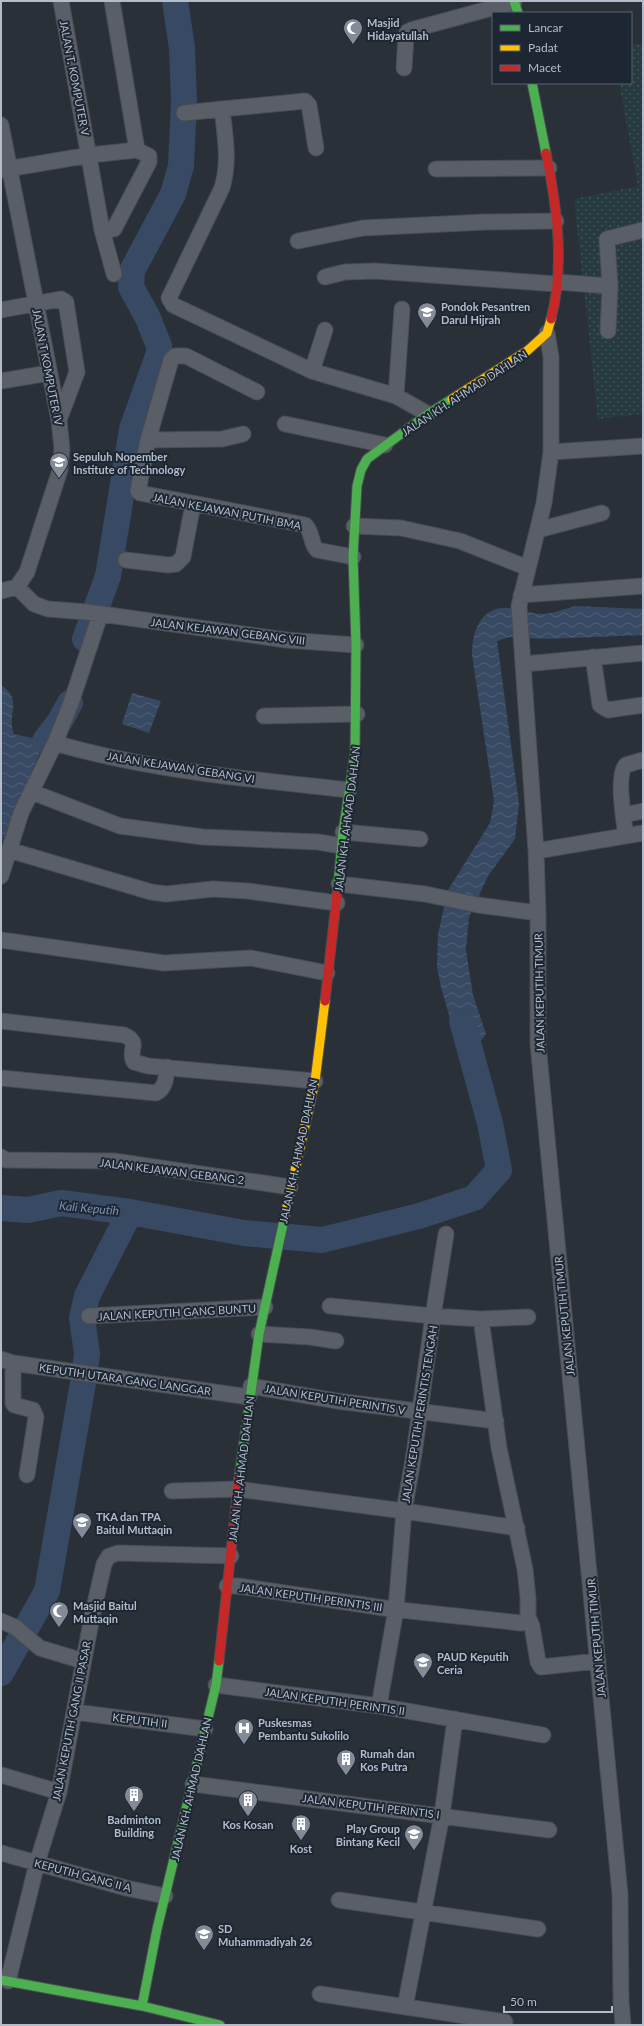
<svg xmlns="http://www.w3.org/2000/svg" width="644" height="2026" font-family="Lato,sans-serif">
  <defs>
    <pattern id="grass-dots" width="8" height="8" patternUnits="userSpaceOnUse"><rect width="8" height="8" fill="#273a3e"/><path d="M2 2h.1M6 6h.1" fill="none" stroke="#445559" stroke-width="1.8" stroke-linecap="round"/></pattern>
    <pattern id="water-waves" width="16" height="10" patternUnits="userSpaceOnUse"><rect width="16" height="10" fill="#384963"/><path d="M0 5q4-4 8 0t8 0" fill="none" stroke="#526178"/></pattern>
  </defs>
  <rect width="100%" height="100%" fill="#2a3038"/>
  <!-- grass -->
  <path fill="url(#grass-dots)" d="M643,43V414L598,419L574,199L638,186L619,83H631V45Z"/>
  <!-- water -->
  <path fill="url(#water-waves)" d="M575,606L643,609V635L546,639L509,637L497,641L519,804L515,839L488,876L469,917L466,950L473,995L486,1034L468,1059L449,1015L441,987L437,967L438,934L448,890L490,823L494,801L472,655C472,632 480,606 508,608C520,608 533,615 545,614C554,613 565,609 575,606Z
    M1,685C24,700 6,716 14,734L45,741L1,844Z
    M132,693L161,701L149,733L122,724Z"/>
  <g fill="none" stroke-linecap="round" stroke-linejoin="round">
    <!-- river -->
    <path stroke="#384963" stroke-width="26" d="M85,639L108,576L132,429L159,353V346L148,318L131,287L132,271L173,194L181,166L184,102L182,48L175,1
      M45,741L60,721L70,703
      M1,1208L28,1210L61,1203L130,1212
      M1,1673L47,1591L83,1383L87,1354L82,1318L87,1296L130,1212L244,1233L322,1240L419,1216L474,1198L499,1170L490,1123L462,1021"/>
    <!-- street casing -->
    <g stroke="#484c53" stroke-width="17">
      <path id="street" d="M61,1L102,230L114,229L149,162V156L137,150
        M112,1L137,150
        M404,68L406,37L407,32L411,30L514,2
        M222,109L305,101L309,105L316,148
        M184,113L222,109C225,136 230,161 222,188L169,298L173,305L312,371L396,396L428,414
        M1,125L59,420L62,449L60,470L27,572L17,587L1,591
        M436,169L549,168
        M1,170L90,155L137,150
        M102,230L114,274
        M298,241L363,228L485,222L556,221
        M325,277L345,272L375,271L557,284
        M557,282L610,286L608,331
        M610,286L607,239L643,230
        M1,310L61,299L66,302L77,372L59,420
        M547,333L551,357V452L544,503L519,606L536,851L538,913V1044L620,1894L621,2001L623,2025
        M312,371L325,330
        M1,381L49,373
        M257,392L186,356H175L171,360L148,440L138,491L140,493L305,525C313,532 310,543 317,550L353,557
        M396,396L402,309
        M285,424L385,445
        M148,440L222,439L243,434
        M551,452L643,446
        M354,526L401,528L460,541L528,568
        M538,530L602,513
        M126,560L168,565L176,564L183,557L193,504
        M17,587L34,604L48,609L87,612L286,640L356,645
        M521,595L643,586
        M100,615L71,703L55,743C150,771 250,779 349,790
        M593,657L600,705L608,710L643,705
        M524,664L643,653
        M264,716L357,714
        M32,792L120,826L203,837L318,842L342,846
        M623,815L643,811
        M343,832L420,839
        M626,836C624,822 616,774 626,765L643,760
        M9,850L151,892L166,894L213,889L248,891L337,903
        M536,851L643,833
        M1,876L21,813L55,743
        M339,884L425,894L478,905L538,913
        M1,940L164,963L251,958L327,973
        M1,1021L124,1035C142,1043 127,1050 134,1062L148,1066L315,1081
        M1,1078L156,1093C166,1088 166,1077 167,1067
        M1,1157L6,1160L114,1161L290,1187
        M330,1306L433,1316L446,1234
        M89,1316L265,1307
        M259,1334L310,1337L336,1341
        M1,1359L13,1363L249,1397
        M13,1363V1403L14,1405L33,1410L36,1417L27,1475
        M251,1386L337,1401L496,1421
        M172,1491L237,1489L404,1511L517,1528
        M227,1586H238L391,1609L521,1623L528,1621V1598L525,1569L499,1448L481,1319
        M529,1619L532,1626L538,1662L541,1667L598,1661
        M1,1621L15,1627L40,1648L83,1661
        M216,1685L379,1706L543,1735
        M379,1706L396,1609L404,1511L414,1454L433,1316L481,1319L528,1317
        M75,1712L205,1729
        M1,1775L59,1792
        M193,1784L549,1830
        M1,1853L126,1888L165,1896
        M339,1900L538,1929
        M8,1981L37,1863L59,1792L92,1617L104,1564L109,1556L118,1553L231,1556
        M320,1994L505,2022
        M405,2007L442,1815L455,1719"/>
    </g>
    <!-- fast casing -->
    <g stroke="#484c53" stroke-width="11">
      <path id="fast" d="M514,1L518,13
        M532,83L546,153
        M338,885L343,832L355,753L356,645L353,557L357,486L361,470L367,459L428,414L452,399
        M239,1478L259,1334L286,1211
        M1,1980L142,2006L220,2025
        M142,2006L157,1929L216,1685L219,1661"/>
    </g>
    <!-- slow casing -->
    <g stroke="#484c53" stroke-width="11">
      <path id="slow" d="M452,399L527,351L547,333L551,319
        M286,1211L315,1081L325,1001"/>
    </g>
    <!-- jam casing -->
    <g stroke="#484c53" stroke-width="11">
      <path id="jam" d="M546,153C557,206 565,266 551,319
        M325,1001L338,885
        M219,1661L239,1478"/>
    </g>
    <!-- street -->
    <use href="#street" stroke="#5a5e66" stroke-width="15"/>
    <!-- fast -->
    <use href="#fast" stroke="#4caf50" stroke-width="9"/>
    <!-- slow -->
    <use href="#slow" stroke="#ffc107" stroke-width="9"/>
    <!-- jam -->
    <use href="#jam" stroke="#c62828" stroke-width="9"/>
  </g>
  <!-- icons -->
  <defs>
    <g id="mosque-pin" transform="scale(1)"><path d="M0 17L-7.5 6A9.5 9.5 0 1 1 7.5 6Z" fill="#848b96" stroke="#1d2633"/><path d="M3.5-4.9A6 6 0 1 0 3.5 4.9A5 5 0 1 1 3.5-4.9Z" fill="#fff"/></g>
    <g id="school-pin" transform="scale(1)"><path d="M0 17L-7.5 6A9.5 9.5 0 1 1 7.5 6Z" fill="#848b96" stroke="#1d2633"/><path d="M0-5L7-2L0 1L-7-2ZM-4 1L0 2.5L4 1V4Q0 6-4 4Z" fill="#fff"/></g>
    <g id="university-pin" transform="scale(1)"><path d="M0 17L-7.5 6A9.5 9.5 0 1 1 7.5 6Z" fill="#848b96" stroke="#1d2633"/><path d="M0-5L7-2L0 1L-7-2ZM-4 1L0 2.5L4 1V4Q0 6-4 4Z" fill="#fff"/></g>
    <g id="hospital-pin" transform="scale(1)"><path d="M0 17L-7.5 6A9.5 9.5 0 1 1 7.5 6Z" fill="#848b96" stroke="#1d2633"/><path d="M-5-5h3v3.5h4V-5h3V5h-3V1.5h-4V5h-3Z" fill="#fff"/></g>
    <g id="building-pin" transform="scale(1)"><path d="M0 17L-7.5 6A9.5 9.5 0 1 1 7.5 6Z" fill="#848b96" stroke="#1d2633"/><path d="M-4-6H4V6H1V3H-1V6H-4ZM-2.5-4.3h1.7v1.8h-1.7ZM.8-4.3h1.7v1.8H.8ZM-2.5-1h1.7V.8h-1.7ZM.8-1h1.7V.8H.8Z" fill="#fff"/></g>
  </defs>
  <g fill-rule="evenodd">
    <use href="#mosque-pin" x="353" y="28"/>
    <use href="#school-pin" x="427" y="312"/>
    <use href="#university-pin" x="59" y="462"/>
    <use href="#school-pin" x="82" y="1522"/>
    <use href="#mosque-pin" x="59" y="1611"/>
    <use href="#school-pin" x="423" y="1662"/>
    <use href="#hospital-pin" x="244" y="1728"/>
    <use href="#building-pin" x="346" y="1759"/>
    <use href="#building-pin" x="134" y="1795"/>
    <use href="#building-pin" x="248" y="1800"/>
    <use href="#building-pin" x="301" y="1824"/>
    <use href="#school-pin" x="414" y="1834"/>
    <use href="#school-pin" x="204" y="1934"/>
  </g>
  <g text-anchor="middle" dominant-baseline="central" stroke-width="4" stroke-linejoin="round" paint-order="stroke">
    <!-- poi labels -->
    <g font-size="11" font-weight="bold" fill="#b4bcc9" stroke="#1d2633" text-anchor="start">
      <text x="367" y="22">Masjid<tspan x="367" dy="13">Hidayatullah</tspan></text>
      <text x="441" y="306">Pondok Pesantren<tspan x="441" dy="13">Darul Hijrah</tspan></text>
      <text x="73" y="456">Sepuluh Nopember<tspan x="73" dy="13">Institute of Technology</tspan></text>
      <text x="96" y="1516">TKA dan TPA<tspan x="96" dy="13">Baitul Muttaqin</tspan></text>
      <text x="73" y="1605">Masjid Baitul<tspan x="73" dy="13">Muttaqin</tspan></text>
      <text x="437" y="1656">PAUD Keputih<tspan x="437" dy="13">Ceria</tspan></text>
      <text x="258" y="1722">Puskesmas<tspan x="258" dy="13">Pembantu Sukolilo</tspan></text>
      <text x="360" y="1753">Rumah dan<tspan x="360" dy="13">Kos Putra</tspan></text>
      <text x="134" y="1819" text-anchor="middle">Badminton<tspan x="134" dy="13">Building</tspan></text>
      <text x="248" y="1824" text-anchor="middle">Kos Kosan</text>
      <text x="400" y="1828" text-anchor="end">Play Group<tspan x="400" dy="13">Bintang Kecil</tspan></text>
      <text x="301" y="1848" text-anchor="middle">Kost</text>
      <text x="218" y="1928">SD<tspan x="218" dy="13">Muhammadiyah 26</tspan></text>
    </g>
    <!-- street labels -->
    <g font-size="11" fill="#b4bcc9" stroke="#1d2633">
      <text transform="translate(75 78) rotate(79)">JALAN T. KOMPUTER V</text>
      <text transform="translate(48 367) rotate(79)">JALAN T KOMPUTER IV</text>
      <text transform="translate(464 393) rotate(-33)">JALAN KH. AHMAD DAHLAN</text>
      <text transform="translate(227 511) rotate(11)">JALAN KEJAWAN PUTIH BMA</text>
      <text transform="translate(228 631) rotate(7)">JALAN KEJAWAN GEBANG VIII</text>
      <text transform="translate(181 767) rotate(9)">JALAN KEJAWAN GEBANG VI</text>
      <text transform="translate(347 819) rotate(-83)">JALAN KH. AHMAD DAHLAN</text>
      <text transform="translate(539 993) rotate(-91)">JALAN KEPUTIH TIMUR</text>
      <text transform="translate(298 1151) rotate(-78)">JALAN KH. AHMAD DAHLAN</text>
      <text transform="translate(172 1171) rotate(7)">JALAN KEJAWAN GEBANG 2</text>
      <text transform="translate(177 1312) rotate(-3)">JALAN KEPUTIH GANG BUNTU</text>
      <text transform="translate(564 1316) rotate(-96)">JALAN KEPUTIH TIMUR</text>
      <text transform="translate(125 1379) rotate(8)">KEPUTIH UTARA GANG LANGGAR</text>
      <text transform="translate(335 1399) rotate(9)">JALAN KEPUTIH PERINTIS V</text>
      <text transform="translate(419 1414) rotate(-81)">JALAN KEPUTIH PERINTIS TENGAH</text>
      <text transform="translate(241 1469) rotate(-83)">JALAN KH. AHMAD DAHLAN</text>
      <text transform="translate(311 1597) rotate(8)">JALAN KEPUTIH PERINTIS III</text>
      <text transform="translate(596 1638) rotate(-95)">JALAN KEPUTIH TIMUR</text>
      <text transform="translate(335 1701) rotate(8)">JALAN KEPUTIH PERINTIS II</text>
      <text transform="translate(140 1720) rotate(7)">KEPUTIH II</text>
      <text transform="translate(71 1721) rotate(-79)">JALAN KEPUTIH GANG II PASAR</text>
      <text transform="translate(191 1789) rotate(-77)">JALAN KH. AHMAD DAHLAN</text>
      <text transform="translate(371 1806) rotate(7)">JALAN KEPUTIH PERINTIS I</text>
      <text transform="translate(83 1875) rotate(15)">KEPUTIH GANG II A</text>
    </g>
    <!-- water labels -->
    <g font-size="12" font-style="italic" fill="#7c92b1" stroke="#1d2633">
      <text transform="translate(89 1208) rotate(5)">Kali Keputih</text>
    </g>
  </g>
  <!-- border -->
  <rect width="644" height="2026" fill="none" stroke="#b4bcc9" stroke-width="4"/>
  <!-- legend -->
  <rect x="492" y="12" width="140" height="72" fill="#1d2633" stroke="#59626f"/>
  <rect x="500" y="25" width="20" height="6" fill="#4caf50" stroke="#59626f"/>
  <text x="528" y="32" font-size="12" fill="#b4bcc9">Lancar</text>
  <rect x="500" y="45" width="20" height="6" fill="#ffc107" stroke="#59626f"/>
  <text x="528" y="52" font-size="12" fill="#b4bcc9">Padat</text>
  <rect x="500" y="65" width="20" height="6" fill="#c62828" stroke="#59626f"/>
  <text x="528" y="72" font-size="12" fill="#b4bcc9">Macet</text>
  <!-- scale -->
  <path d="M504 2006v6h108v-6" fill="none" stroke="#b4bcc9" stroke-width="2"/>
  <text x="510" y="2006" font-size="12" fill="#b4bcc9" stroke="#1d2633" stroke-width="3" paint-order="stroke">50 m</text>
</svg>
